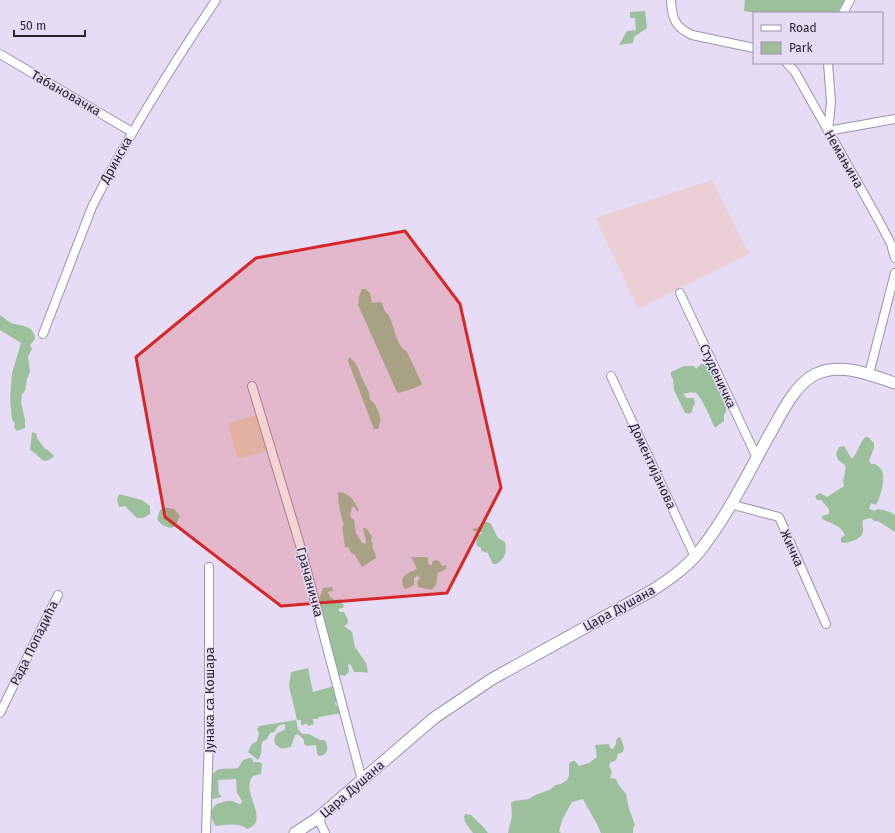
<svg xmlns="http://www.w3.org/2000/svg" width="895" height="833" font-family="'Fira Sans',sans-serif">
  <rect width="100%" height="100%" fill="#e6dcf6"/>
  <!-- commercial -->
  <path fill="#ead0d4" d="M712,180L749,254L638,309L595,218Z"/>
  <!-- industrial -->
  <path fill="#e6d4c3" d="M257,415L267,451L237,459L228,423Z"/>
  <!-- green -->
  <path fill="#9dc09c" d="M745,0H845L837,13H756L744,11Z
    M645,11L647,28L634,37L633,43L619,45L627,31L636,30L635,18H630V12Z
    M362,289H365L370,293L372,303L381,302C383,305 383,308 385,311C386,313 389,315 390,318C395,329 396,345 407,352L422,384C415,389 407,390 399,393L397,392L358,305L359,296Z
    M0,315C4,317 9,323 14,324C24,326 34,326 35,339L30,345L32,349L28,357L30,371L28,377L27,379L25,391L22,394L21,402L25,420V428L17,431L14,427L15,423L12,420L10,399L12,373L21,343L0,330Z
    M349,357C358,363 359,372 363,380C366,387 370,391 370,399C377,406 384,418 378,429H374L348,361Z
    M701,364H705L709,367L723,400L727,405L726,411L724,415V421L715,428C712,422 702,397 696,393C692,391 688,393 683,394L687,398H694L695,404L693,406L692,412L689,414L685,413L674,390L673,379L671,376V372L684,366H694L696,369Z
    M32,432L37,434V438L45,449L48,450L54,456C42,468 40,454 30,450Z
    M865,437H868L874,443V448L869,461L871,464H875C878,466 881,468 882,471C886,479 880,498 876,505L871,503L869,509L875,511L877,509C884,510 889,511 895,515V532L878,521H874L871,518L863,520C862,524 863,525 863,529C864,539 851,542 844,543L841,542V538L845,535C842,526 830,523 822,519V516L829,514V509L821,500H817L815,496L820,493L827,497L844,486C841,479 847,474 845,465L838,460L836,454L839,447L844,446L852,459C858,452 859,444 865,437Z
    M339,492C350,493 355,502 359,511H357L354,507H352L350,516L354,520L356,533L362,543L366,544V541L363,528H366L372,536L371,542L373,543C371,549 376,552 376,558L362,567L354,554L351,553L349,548L345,547L342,526L344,525C341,518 338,501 338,493Z
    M119,494L142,500L150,506V514L143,518H137L125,506L119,507L117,501Z
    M164,507L174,509L180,516L176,525L172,528C165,527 161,525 157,519L160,510Z
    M484,522H488L491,524L498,538L505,542C507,552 505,558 497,564H493L489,556L488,553L481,551V548L477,546L476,536L483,533L474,531L472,529L477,528Z
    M411,557H425L428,558V563L430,565H432V562L435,560L439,561L442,566L446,565V569L438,573L436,585L432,590L418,587L417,583L420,577L417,576L414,578V585L406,589L404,588C398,576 408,573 417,569Z
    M332,587L333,591L328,592L329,595L334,600L341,599V603L344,605L343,608L338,609L340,612H344L348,620V623L344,626L352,632L355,647L366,663L368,672L367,673L362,672H354L351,665L348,664L349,672L345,676L341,675L338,677L319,600L323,588Z
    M308,668L313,692L334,686L339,700L336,701L335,704L339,708L341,713L319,717L318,719H313L314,724L309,726L305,723L304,725H301V720H297L289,686L291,672Z
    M296,720L298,729L302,734H309L320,740H325C329,747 328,756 319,756L317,754L316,745L307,746L304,744V740L298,734L295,735L291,747C282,748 283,751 275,744C273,732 278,734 285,729V724C277,725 278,727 274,732L270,733C269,735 268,737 267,739C264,742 263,739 262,744C260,750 263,754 258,760L248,752L252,744L257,741L259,734L257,729L259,726Z
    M619,737L621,738L624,748L623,752L618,754L616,760L610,763L609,766L612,772L610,778L616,779L618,784L626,794L629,809L635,825L633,829V833H601C596,821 589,811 583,799L572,802L563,818L559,831L561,833H508L512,816L511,803L514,801L529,799L533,796L549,790L556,785L561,784L567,780L569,776V764L572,761H575L579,766L589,763L597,757L595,745L609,744L610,748L613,749L616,744V740Z
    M249,758H252L253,762H259L262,764L261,774L253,776C239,791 272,821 247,829C239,822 225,825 216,826C209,818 209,806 220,803C223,802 228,800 232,801C236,802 237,804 241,804L242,801L237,793L236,779L218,780L219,795H221V797L212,799L210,798C211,787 208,770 222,769C228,768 233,769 238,768L243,760Z
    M465,814L471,815C477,821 483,826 488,833H473L465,822L464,817Z"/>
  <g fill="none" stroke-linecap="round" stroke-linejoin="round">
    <!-- street casing -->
    <g stroke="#9c92ab" stroke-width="10">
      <path id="street" d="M671,0C672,19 675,27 692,35L754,48
        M843,13L850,0
        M0,54L132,132
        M787,63L795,72L878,219L891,244L895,258
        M828,63L831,102L828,131L895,119
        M680,293L757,458
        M43,334L92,207C128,135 171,67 216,0
        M869,374L895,273
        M611,376L695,557
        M252,386L300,545L362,780
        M730,504L779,517L826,624
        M0,713L58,595
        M318,818L325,833
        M206,833L209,735V567"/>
    </g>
    <!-- secondary casing -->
    <g stroke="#9c92ab" stroke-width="13">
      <path id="secondary" d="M295,833L318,818L434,718L492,679L653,590C673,577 691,564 705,544C729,512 748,474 767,439C779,419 793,385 816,374C842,362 870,375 895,383"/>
    </g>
    <!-- street -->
    <use href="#street" stroke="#fff" stroke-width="8"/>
    <!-- secondary -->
    <use href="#secondary" stroke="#fff" stroke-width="11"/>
  </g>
  <!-- marked area -->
  <path fill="#d62828" fill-opacity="0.2" stroke="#d62828" stroke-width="3" stroke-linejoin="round" d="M405,231L460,304L501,488L447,593L281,606L165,517L136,357L256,258Z"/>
  <g text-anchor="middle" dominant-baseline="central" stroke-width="3" stroke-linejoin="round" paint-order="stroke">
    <!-- street labels -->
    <g font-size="13" fill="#2a2630" stroke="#e6dcf6">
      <text transform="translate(66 93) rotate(30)">Табановачка</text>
      <text transform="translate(844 159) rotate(60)">Немањина</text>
      <text transform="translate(116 160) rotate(-61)">Дринска</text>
      <text transform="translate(718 376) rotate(65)">Студеничка</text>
      <text transform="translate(653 466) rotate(65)">Доментијанова</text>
      <text transform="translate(792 548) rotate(66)">Жичка</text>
      <text transform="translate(310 582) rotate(75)">Грачаничка</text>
      <text transform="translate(619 608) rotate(-29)">Цара Душана</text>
      <text transform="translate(34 643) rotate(-64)">Рада Попадића</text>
      <text transform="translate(209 700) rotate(-90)">Јунака са Кошара</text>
      <text transform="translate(352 789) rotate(-41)">Цара Душана</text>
    </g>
  </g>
  <!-- legend -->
  <rect x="753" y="12" width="130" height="52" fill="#e6dcf6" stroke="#9b93a7"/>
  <rect x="761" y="25" width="20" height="6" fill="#ffffff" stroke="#9b93a7"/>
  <text x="789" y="32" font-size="12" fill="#2a2630">Road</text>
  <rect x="761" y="42" width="20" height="12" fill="#9dc09c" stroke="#9b93a7"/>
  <text x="789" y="52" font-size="12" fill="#2a2630">Park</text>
  <!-- scale -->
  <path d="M14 30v6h71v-6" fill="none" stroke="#2a2630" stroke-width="2"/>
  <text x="20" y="30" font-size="12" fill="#2a2630" stroke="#e6dcf6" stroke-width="3" paint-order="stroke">50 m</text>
</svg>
